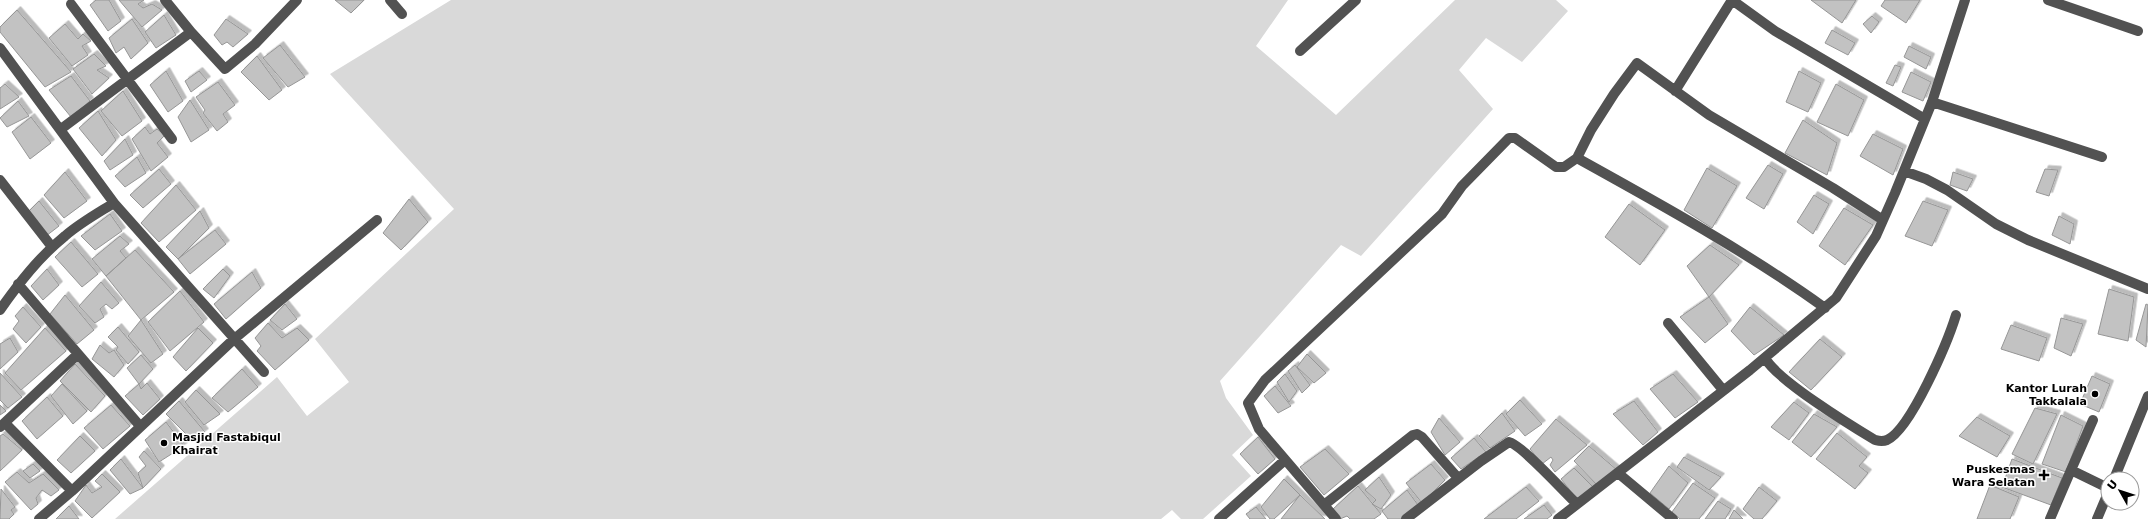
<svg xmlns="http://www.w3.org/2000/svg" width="2148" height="519" font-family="'DejaVu Sans',sans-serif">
  <defs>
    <filter id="shadow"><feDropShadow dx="3.5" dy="-3.5" stdDeviation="0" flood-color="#0004"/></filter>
  </defs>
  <rect width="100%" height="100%" fill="#fff"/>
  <!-- green -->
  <path fill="#d9d9d9" d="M451,0H1288L1256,46L1336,115L1455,0H1556L1568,11L1522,62L1486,38L1459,70L1493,109L1361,256L1341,245L1220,381L1226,398L1253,435L1232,455L1251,476L1203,519H1181L1172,510L1161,519H115L277,377L307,416L349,382L315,339L454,209L330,74Z"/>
  <!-- building -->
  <path fill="#c2c2c2" stroke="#969696" filter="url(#shadow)" d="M96,0H109L121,21L108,31L90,5Z
    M119,0H144L138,4L143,8L152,4L162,10L142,27Z
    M335,0H364L351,13Z
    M1811,0H1856L1842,23Z
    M1885,0H1920L1906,23L1881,6Z
    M17,10L71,72L45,87L0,32V27Z
    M164,15L176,35L156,48L145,32Z
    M1872,16L1879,22L1871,33L1863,24Z
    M132,19L148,43L131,59L124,47L116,53L109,38Z
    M226,19L248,34L233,47L227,42L222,45L214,35Z
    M65,24L78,39L83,34L91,41L82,46L88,55L72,66L49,38Z
    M1832,30L1855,43L1848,55L1825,43Z
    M280,45L305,77L288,87L263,58Z
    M1909,46L1931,57L1926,69L1904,57Z
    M94,54L106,66L97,70L109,78L92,94L73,69Z
    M257,56L282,90L269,100L241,72Z
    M1895,65L1901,67L1893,86L1886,83Z
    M166,71L183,101L168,112L150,85Z
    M199,71L207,80L191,92L185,81Z
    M1799,71L1821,83L1808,112L1786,102Z
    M1911,72L1931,82L1923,101L1902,92Z
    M71,76L90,101L71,117L49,90Z
    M218,82L235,105L223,114L228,122L217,131L203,113L205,110L196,97Z
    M5,84L19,97L0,109V88Z
    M1836,84L1864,100L1848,136L1817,122Z
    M123,91L142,121L122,136L101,111Z
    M190,100L209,130L191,142L178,117Z
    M18,101L29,116L7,127L0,118Z
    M98,111L116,140L102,156L79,128Z
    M31,117L51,143L30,159L12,132Z
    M1803,120L1837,143L1827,175L1785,153Z
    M145,127L150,134L157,129L165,135L157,143L168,157L151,171L132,139Z
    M1873,134L1903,149L1893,175L1860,156Z
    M125,139L133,155L110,170L104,161Z
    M137,157L146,173L125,187L115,176Z
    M1768,165L1783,174L1764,209L1746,198Z
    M1707,168L1737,186L1712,228L1684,210Z
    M159,169L171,184L143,208L130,195Z
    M2045,169L2058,170L2049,196L2036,192Z
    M65,172L87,201L64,218L44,195Z
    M1953,172L1973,179L1967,191L1950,185Z
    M176,185L196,210L159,242L141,223Z
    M1814,195L1829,204L1813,234L1797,222Z
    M409,199L428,222L401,250L383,233Z
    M39,201L59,226L46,236L24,216Z
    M1923,201L1948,210L1932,246L1905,236Z
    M1629,204L1665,230L1640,265L1605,237Z
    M1844,208L1873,225L1845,265L1819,246Z
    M200,211L209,228L178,259L166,247Z
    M110,214L122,231L95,250L81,236Z
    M2059,216L2074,224L2070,244L2052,235Z
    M215,230L226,244L190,274L178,259Z
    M120,236L129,244L120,251L126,258L106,276L92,259Z
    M71,242L98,274L82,287L55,257Z
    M1710,245L1739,265L1709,297L1687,266Z
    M135,250L174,292L141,320L106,276Z
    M47,269L59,285L43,300L31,286Z
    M223,269L230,276L214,298L203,289Z
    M252,272L261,288L226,319L214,304Z
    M101,282L119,303L112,309L106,304L100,309L104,317L95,323L79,306Z
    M2109,289L2134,297L2128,341L2098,334Z
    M180,291L204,322L170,351L148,322Z
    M65,295L94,330L77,344L50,314Z
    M1709,297L1728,324L1705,343L1680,317Z
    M285,304L297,319L282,330L270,320Z
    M2146,304L2148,305L2146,347L2136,340Z
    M23,307L41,327L26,343L13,329L19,321L15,316Z
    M1750,307L1784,335L1754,355L1731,331Z
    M2061,318L2083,324L2071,356L2054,348Z
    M141,320L163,354L151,363L128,336Z
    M268,323L282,338L297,328L309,340L275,370L257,351L261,346L255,338Z
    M2011,325L2047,338L2039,361L2001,349Z
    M118,327L139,352L128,364L116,350L118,347L108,337Z
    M45,328L66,351L21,390L5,373Z
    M198,328L213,343L186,371L173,357Z
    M10,338L18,352L0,369V344Z
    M1820,339L1842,357L1811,390L1789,372Z
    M100,345L109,353L114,350L124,365L114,377L92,359Z
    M1307,354L1326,373L1314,383L1297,367Z
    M141,355L153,369L139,384L127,368Z
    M75,364L105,396L91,412L60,381Z
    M1295,365L1310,385L1302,393L1288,371Z
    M242,369L258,387L228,412L212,398Z
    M0,373L22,397L8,408L0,400Z
    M1285,374L1297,391L1289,402L1277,382Z
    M1673,374L1698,402L1675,418L1650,389Z
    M2092,376L2110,384L2099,412L2080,404Z
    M147,383L160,399L143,415L125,396L139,384L141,389Z
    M62,384L87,411L73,424L51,396Z
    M1275,386L1291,406L1278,413L1264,396Z
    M196,390L220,414L204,425L185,402Z
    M47,397L63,416L37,439L22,421Z
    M1520,400L1542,424L1525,436L1506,414Z
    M179,401L205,432L193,441L166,414Z
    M1634,401L1658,432L1643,445L1613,414Z
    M1794,402L1809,413L1789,440L1771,427Z
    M0,405L6,411L0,415Z
    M111,405L130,426L103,449L84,428Z
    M2035,408L2057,414L2033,464L2012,454Z
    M1502,413L1515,431L1490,448L1479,436Z
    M1814,414L1837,427L1811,457L1792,442Z
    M2061,415L2083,426L2066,472L2042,464Z
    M1977,417L2010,436L1997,457L1959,436Z
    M1439,418L1460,442L1445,455L1431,432Z
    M1556,419L1587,445L1555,472L1550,465L1553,460L1551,457L1542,464L1530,449Z
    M166,422L184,446L159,462L145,440Z
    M1837,433L1867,457L1859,466L1868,473L1855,489L1816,459Z
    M3,434L22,450L0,471V436Z
    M80,436L95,451L71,473L57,460Z
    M1258,437L1275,459L1258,474L1240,454Z
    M1474,438L1486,452L1461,469L1451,458Z
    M1589,446L1617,470L1597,485L1574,461Z
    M1325,449L1349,474L1324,495L1300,467Z
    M144,451L161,469L143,488L138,473L146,466L139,457Z
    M1684,457L1721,477L1709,490L1677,467Z
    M121,459L143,488L130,494L110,470Z
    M2012,459L2062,478L2051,505L2002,487Z
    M33,464L40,471L30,478L23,471Z
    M1431,464L1445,480L1422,503L1406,483Z
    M1669,466L1688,483L1669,509L1650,493Z
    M1574,468L1594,488L1577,499L1561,479Z
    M17,472L29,483L43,474L59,490L51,496L42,490L36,498L38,504L31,510L5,482Z
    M102,474L120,492L92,518L75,501L86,485L92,493L102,487L95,481Z
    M1379,477L1391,495L1381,509L1372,504L1376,500L1365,490Z
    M1284,479L1300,495L1274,519H1270L1261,507Z
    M1693,483L1715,498L1699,519H1680L1672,512Z
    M1990,485L2019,497L2010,519H1977Z
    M1358,486L1381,514L1374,519H1350L1347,516L1340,519L1333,509Z
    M1526,487L1539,501L1516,519H1484Z
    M1759,487L1777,501L1762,519H1754L1743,509Z
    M1,489L15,507L11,510L14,514L9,519H0Z
    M1407,490L1418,505L1401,519H1388L1382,511Z
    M1300,495L1325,519H1281Z
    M1718,501L1731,509L1725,519H1705Z
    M1544,505L1552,515L1547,519H1524Z
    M69,506L79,519H56Z
    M1256,507L1266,519H1250L1246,514Z
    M1734,510L1743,519H1729Z"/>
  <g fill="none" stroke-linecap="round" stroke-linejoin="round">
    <!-- minor -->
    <path stroke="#525252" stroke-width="10" d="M390,0L402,14
      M2048,0L2138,31
      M71,4L172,139
      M191,32L225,69L255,44L297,0
      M0,48L114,203L264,372
      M1300,51L1356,0
      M1675,91L1732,0L1775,31L1925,119
      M1932,102L2102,157
      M61,129L191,32L165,0
      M1577,158L1591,130L1614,94L1637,63L1709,115L1833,188L1883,220
      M1904,171L1926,179L1947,190L1996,224L2028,240L2148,289
      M0,180L52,247
      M18,284L140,426
      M0,310C19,283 39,257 65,236C80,223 98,213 114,203
      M1668,323L1723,390
      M1765,358C1777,380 1850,425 1875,440C1879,441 1882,442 1887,440C1911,429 1948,341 1956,315
      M5,423L72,491
      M0,427L78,354
      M2071,470L2093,420
      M1618,473L1673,519
      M2114,479L2148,396
      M1324,505L1413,435L1417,434L1422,437L1458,478
      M39,519L72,491L233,340L377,220
      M1219,519L1285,460
      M1336,519L1259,429L1248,403L1265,380L1442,214L1462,186L1509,138H1515L1556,167H1564L1577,158C1662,205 1747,252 1825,308
      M1406,519L1481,461L1509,442C1522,445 1564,492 1577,504
      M1558,519L1750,370L1836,298L1876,236L1895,193L1932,102L1965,0
      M2050,519L2071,470L2108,488
      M2097,519L2108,493"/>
  </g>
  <!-- markers -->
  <g fill="#000" stroke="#fff" stroke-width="1.5">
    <circle cx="2095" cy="394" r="4"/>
    <circle cx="164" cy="443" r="4"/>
    <path d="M2042 469h4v4h4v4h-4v4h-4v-4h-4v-4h4z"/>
  </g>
  <g text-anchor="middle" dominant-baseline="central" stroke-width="3" stroke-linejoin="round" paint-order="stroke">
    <!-- poi labels -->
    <g font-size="11" font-weight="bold" fill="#000" stroke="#fff" text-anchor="end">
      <text x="2087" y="388">Kantor Lurah<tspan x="2087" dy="13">Takkalala</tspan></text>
      <text x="172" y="437" text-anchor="start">Masjid Fastabiqul<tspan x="172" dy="13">Khairat</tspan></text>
      <text x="2035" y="469">Puskesmas<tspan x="2035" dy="13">Wara Selatan</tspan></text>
    </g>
  </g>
  <!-- north arrow -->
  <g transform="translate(2120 491) rotate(309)"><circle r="19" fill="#ffffff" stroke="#999999"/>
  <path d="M0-3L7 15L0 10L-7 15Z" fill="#000000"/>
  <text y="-6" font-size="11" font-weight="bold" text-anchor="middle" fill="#000000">U</text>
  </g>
</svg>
